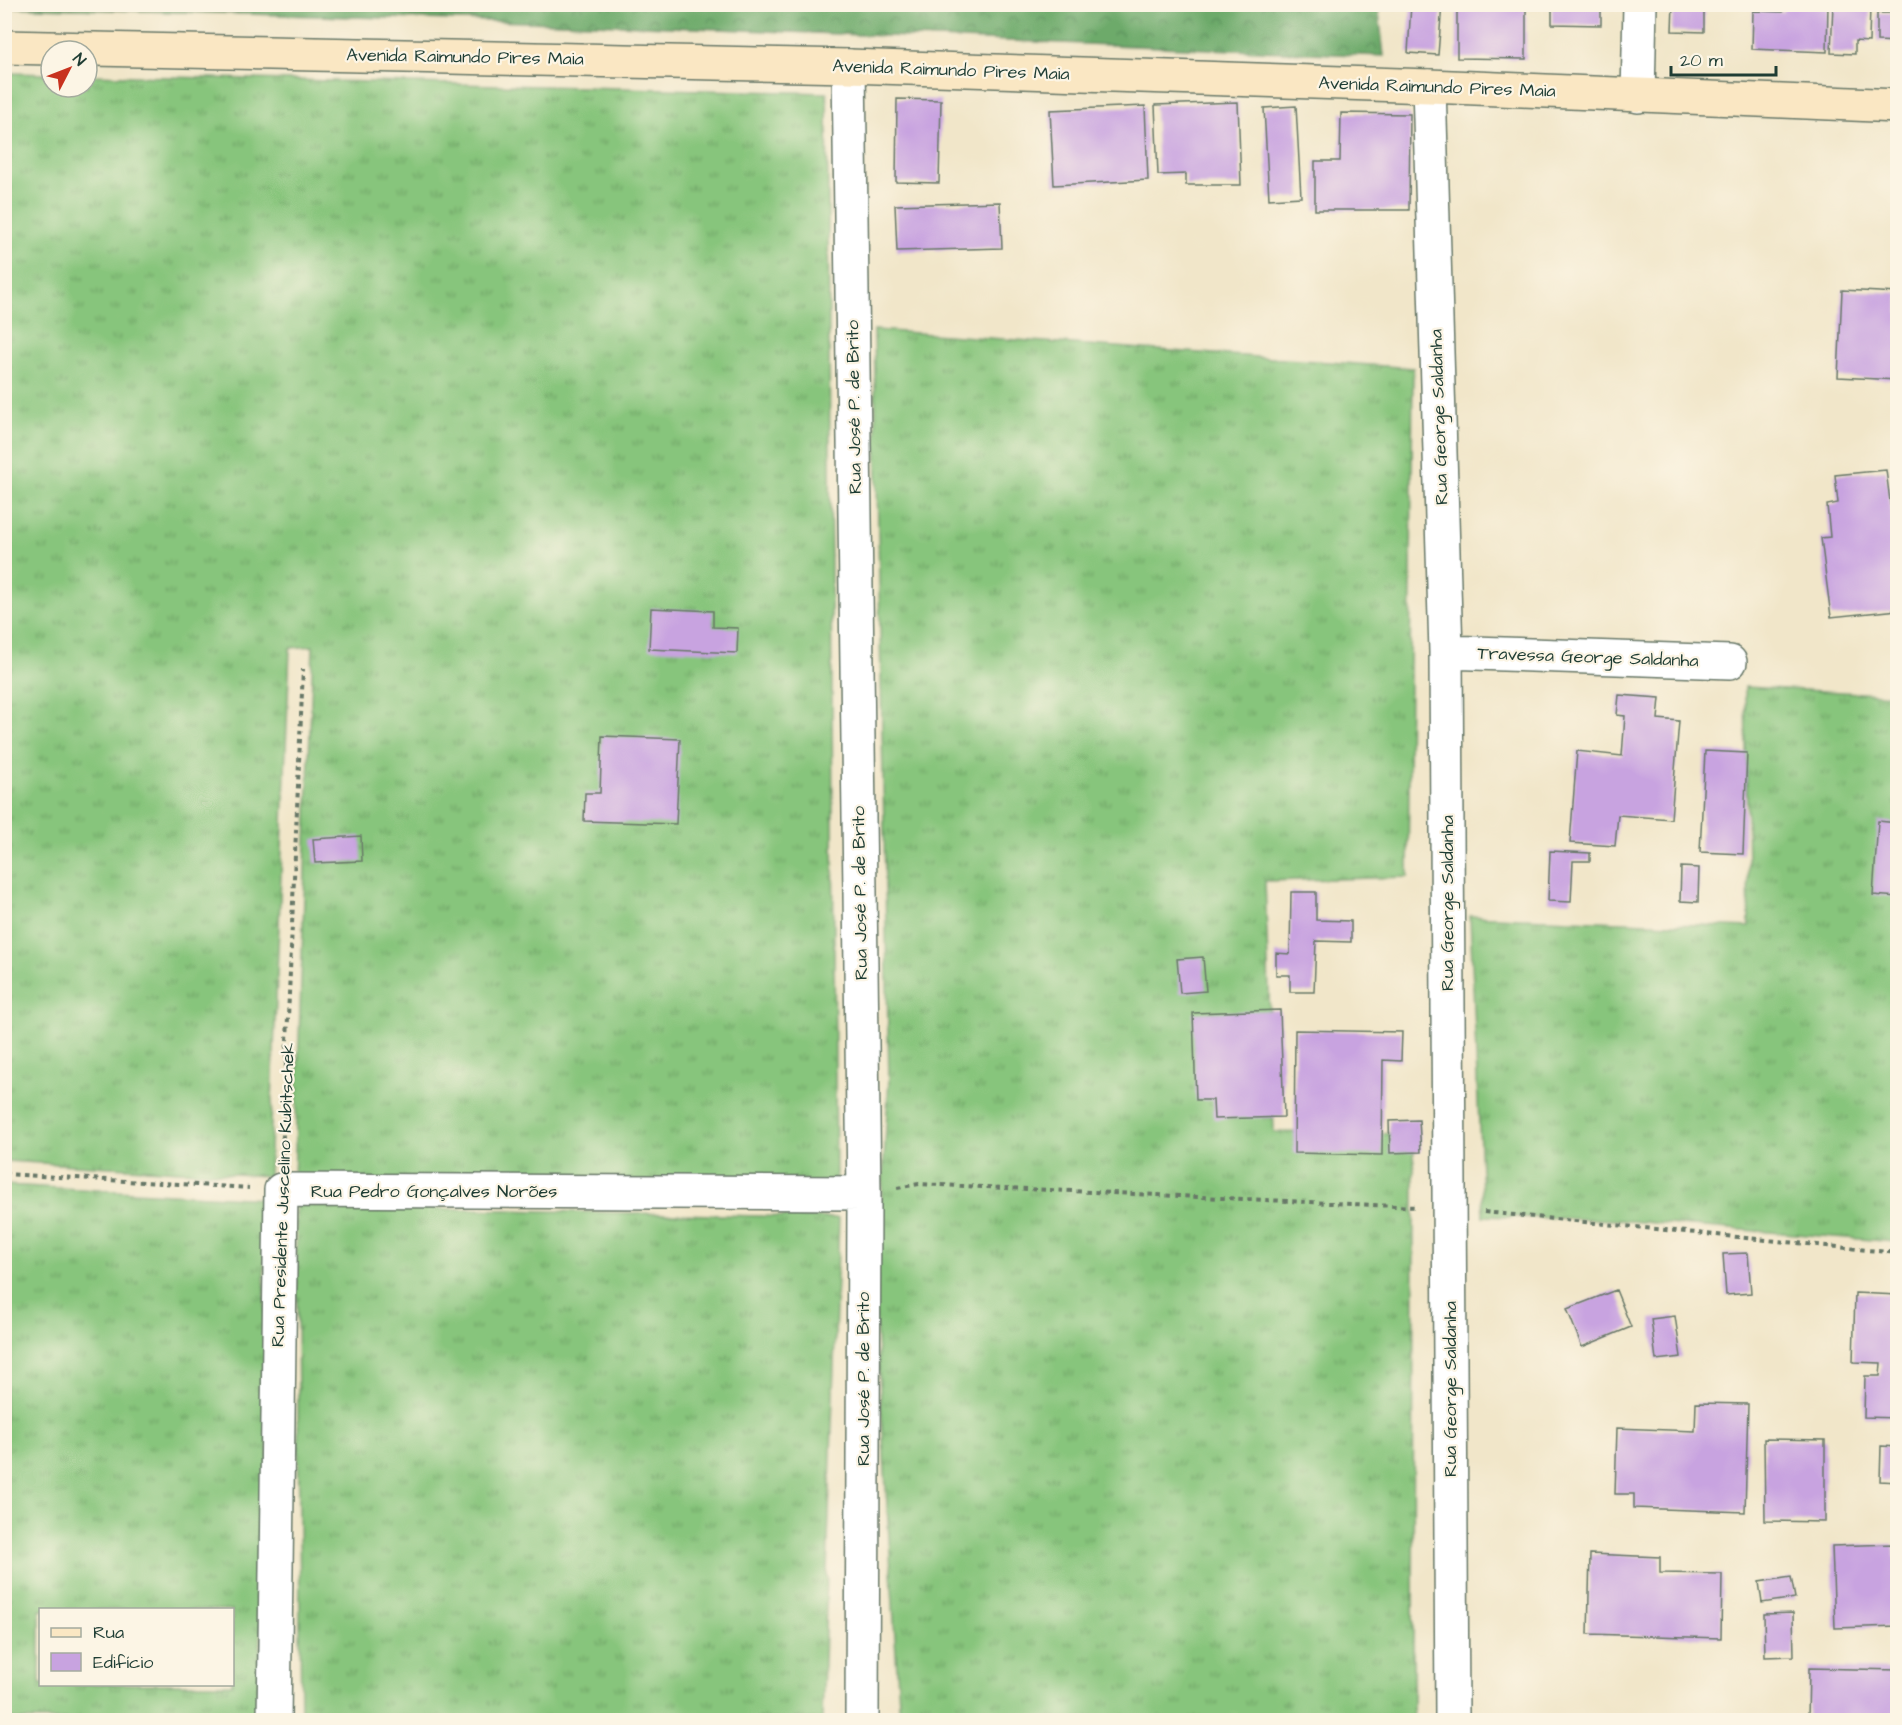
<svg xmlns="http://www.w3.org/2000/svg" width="1902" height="1725" font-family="'Architects Daughter',sans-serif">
  <defs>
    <pattern id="grass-tufts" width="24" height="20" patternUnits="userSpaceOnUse" patternTransform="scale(1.5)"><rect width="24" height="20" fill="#87c57b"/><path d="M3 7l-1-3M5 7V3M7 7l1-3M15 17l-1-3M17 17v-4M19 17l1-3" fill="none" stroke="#6ea166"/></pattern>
    <pattern id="forest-crowns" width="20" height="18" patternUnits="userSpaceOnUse" patternTransform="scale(1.5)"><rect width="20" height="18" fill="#6daa6b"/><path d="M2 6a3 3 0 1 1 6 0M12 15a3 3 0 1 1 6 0" fill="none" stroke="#598c59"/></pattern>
  </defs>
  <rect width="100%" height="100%" fill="#fcf5e5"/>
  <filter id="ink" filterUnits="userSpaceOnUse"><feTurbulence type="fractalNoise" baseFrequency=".0167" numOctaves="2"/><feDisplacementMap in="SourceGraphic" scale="12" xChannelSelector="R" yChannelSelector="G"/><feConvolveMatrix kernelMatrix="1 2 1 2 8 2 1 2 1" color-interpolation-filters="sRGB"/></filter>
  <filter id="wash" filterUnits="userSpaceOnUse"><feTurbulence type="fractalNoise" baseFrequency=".008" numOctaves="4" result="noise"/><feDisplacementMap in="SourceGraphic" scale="24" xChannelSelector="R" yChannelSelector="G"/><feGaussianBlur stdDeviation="1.35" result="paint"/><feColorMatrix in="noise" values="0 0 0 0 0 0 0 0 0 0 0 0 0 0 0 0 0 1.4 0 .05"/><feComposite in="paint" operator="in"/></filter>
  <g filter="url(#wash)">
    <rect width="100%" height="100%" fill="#f1e6c9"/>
    <!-- grass -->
    <path fill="url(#grass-tufts)" stroke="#538158" stroke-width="1.5" fill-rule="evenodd" d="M4,73L51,74V87H87V75L827,93L836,1188L294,1179L313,646L290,648L269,1176L5,1161Z
      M874,330L1413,368L1408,877L1265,881L1274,1132L1414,1134L1413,1720H900L875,1306L889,1080Z
      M1745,687L1897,695V1242L1617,1220L1483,1216L1470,916L1749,927Z
      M4,1185L263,1199L268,1474L257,1720H5ZM40,1610H232V1684H40Z
      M296,1205L839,1218L822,1720H301Z"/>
    <!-- forest -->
    <path fill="url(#forest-crowns)" stroke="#467450" stroke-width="1.5" d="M5,4H1378L1384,56L593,24L5,7Z"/>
    <g id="blocks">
      <!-- building -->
      <path fill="#c8a3e0" d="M1411,4H1442L1438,55L1408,53Z
        M1457,4H1526V59L1457,58Z
        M1552,4H1601V25L1552,24Z
        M1673,4H1704V32L1672,31Z
        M1783,4H1828L1827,52L1752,49L1753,11L1783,12Z
        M1833,4L1870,5L1869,42L1855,41V54L1831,53Z
        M1877,13H1898V42L1877,41Z
        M897,99L941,100L939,183L896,182Z
        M1238,102L1241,185H1186V174L1158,175L1155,105Z
        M1145,106L1148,180L1054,185L1050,110Z
        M1296,106L1301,197L1269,199L1264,108Z
        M1341,113L1410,114L1409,210H1315V161H1340Z
        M1000,202L1002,248L897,251L895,205Z
        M1842,290L1898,293V380L1838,377Z
        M1886,470L1898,564V610L1831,617L1821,538L1830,537L1827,505L1838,503L1835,475Z
        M651,608L713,611V627L738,628L737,653L649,649Z
        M1619,695L1660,698L1658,719L1679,721L1671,819L1618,815L1615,846L1570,843L1577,751L1622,756L1625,716L1617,715Z
        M602,736L680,739L676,824L584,821L585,793H600Z
        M1705,751L1747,753L1743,854L1700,852Z
        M1878,821L1898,823V897L1873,895Z
        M361,836L362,861L315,863L313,839Z
        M1550,851L1590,853V861H1573L1571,902L1548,901Z
        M1681,867L1699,868L1698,902L1680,901Z
        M1291,892H1316V920L1351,921V942L1316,941L1314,992H1290V975H1276V953L1290,954Z
        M1203,957L1206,991L1180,993L1177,959Z
        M1280,1010L1284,1117L1214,1119L1213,1100H1196L1193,1013Z
        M1295,1030L1402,1032L1401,1061L1383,1060L1382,1155L1294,1153Z
        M1419,1120L1421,1152L1390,1153L1389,1121Z
        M1748,1253L1751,1293L1726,1295L1723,1254Z
        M1616,1290L1631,1327L1582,1347L1567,1309Z
        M1855,1293L1898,1295V1418L1864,1417L1865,1376H1880L1881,1363L1853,1362Z
        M1675,1316L1681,1357L1656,1360L1651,1319Z
        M1696,1403L1748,1404L1745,1512L1634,1508V1494H1615L1617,1428L1695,1431Z
        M1764,1439L1825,1440V1522L1765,1521Z
        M1881,1446L1898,1447V1482L1880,1481Z
        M1893,1544L1894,1558H1898V1626L1835,1628L1832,1546Z
        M1590,1554L1660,1557V1573L1722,1574L1721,1638L1588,1634Z
        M1791,1577L1795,1598L1762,1603L1759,1582Z
        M1793,1613L1794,1656L1765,1657L1764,1614Z
        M1809,1668L1898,1670V1720H1808Z"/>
    </g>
  </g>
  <g filter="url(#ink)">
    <use href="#blocks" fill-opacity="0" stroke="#687868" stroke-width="1.5"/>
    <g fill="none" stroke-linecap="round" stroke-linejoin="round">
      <!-- street casing -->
      <g stroke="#687868" stroke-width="36">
        <path id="street" d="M849,66L864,1193L862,1720
          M1429,86L1446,652L1452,1720
          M1638,96L1640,4
          M1446,652L1730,662
          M274,1720L281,1190L864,1193"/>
      </g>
      <!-- secondary casing -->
      <g stroke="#687868" stroke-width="36">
        <path id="secondary" d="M4,47L849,66L1429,86L1898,106"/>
      </g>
      <!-- path -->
      <path stroke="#687868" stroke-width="4" stroke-dasharray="4.5 4.5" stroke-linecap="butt" d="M282,1157L303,669
        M4,1174L249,1188
        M897,1188L919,1184L1417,1207
        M1484,1212L1898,1253"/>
      <!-- street -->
      <use href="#street" stroke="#fff" stroke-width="33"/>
      <!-- secondary -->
      <use href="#secondary" stroke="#fae7c3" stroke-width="33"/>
    </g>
  </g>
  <g text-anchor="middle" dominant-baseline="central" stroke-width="4.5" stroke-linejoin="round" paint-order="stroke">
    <!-- street labels -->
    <g font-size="18" fill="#1f3d34" stroke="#fcf5e5">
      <text transform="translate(465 57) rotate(1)">Avenida Raimundo Pires Maia</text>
      <text transform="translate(951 70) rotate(2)">Avenida Raimundo Pires Maia</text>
      <text transform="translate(1437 87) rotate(2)">Avenida Raimundo Pires Maia</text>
      <text transform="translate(854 407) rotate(-91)">Rua José P. de Brito</text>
      <text transform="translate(1439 417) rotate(-92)">Rua George Saldanha</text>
      <text transform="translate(1588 657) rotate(2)">Travessa George Saldanha</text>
      <text transform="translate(860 893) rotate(-91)">Rua José P. de Brito</text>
      <text transform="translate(1447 903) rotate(-90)">Rua George Saldanha</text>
      <text x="434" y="1191">Rua Pedro Gonçalves Norões</text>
      <text transform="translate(283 1195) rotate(-88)">Rua Presidente Juscelino Kubitschek</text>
      <text transform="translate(863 1379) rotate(-90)">Rua José P. de Brito</text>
      <text transform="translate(1450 1389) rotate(-90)">Rua George Saldanha</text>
    </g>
  </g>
  <!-- margin -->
  <rect width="1902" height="1725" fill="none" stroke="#fcf5e5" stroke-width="24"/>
  <!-- legend -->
  <rect x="39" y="1608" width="195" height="78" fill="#fcf5e5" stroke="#a4ab9e" stroke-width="1.5"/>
  <rect x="51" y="1628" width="30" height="9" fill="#fae7c3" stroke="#a4ab9e" stroke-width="1.5"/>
  <text x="93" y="1638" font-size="18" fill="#1f3d34">Rua</text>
  <rect x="51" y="1653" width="30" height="18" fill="#c8a3e0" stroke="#a4ab9e" stroke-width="1.5"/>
  <text x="93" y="1668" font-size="18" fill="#1f3d34">Edifício</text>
  <!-- north arrow -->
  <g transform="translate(69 69) rotate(48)"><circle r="28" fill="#fcf5e5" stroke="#a4ab9e" stroke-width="1.5"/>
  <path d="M0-4.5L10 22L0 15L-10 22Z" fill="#c8321e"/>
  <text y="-9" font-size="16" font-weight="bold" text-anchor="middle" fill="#1f3d34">N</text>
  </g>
  <!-- scale -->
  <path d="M1671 66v9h105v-9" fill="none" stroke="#1f3d34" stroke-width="3"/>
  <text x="1680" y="66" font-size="18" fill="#1f3d34" stroke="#fcf5e5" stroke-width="4.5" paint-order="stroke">20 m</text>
</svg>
